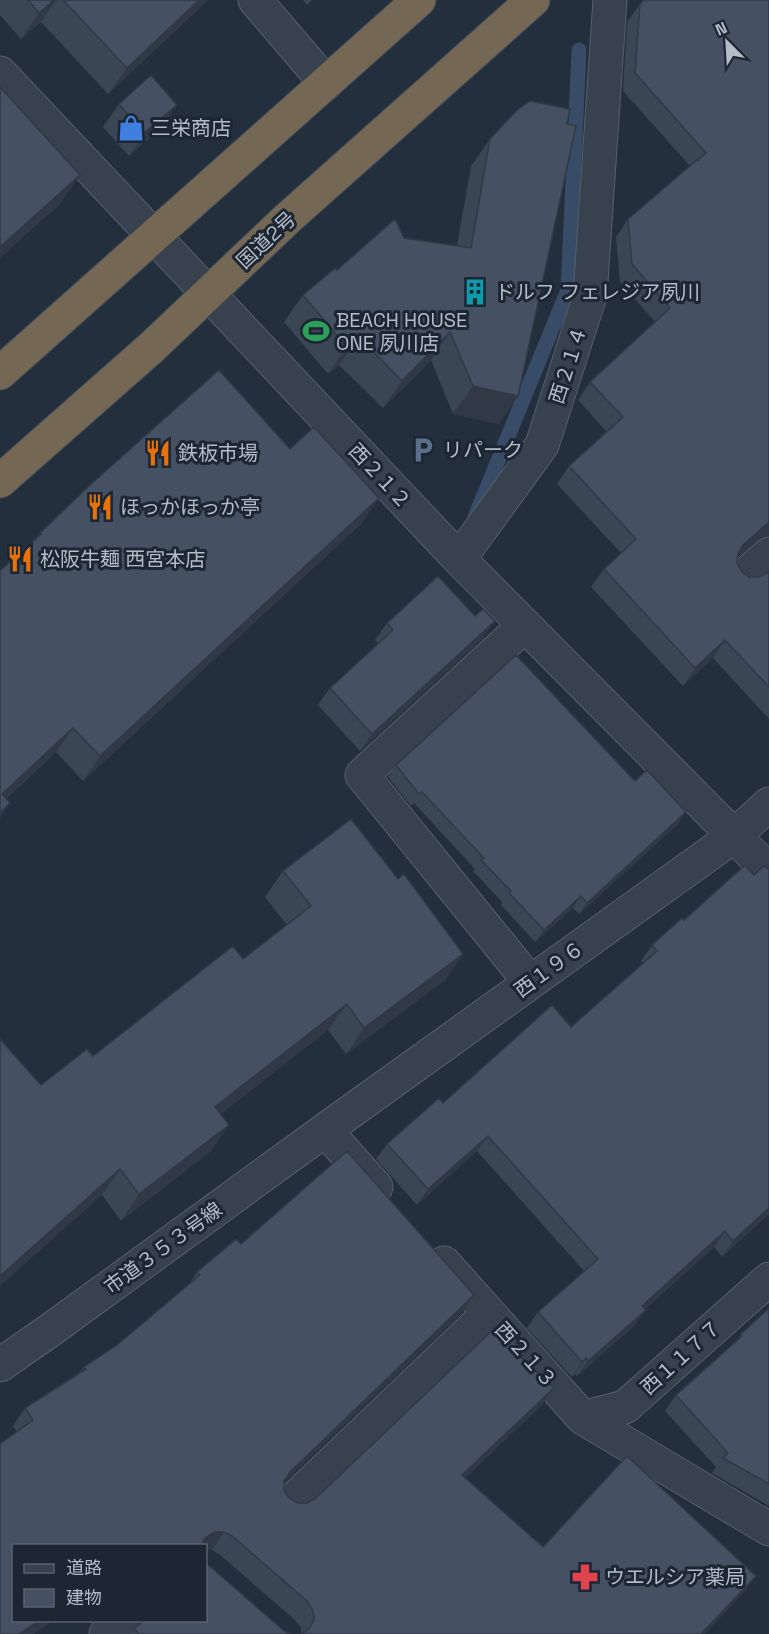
<svg xmlns="http://www.w3.org/2000/svg" width="769" height="1634" font-family="'Space Grotesk','Noto Sans JP',sans-serif">
  <rect width="100%" height="100%" fill="#242f3e"/>
  <g fill="none" stroke-linecap="round" stroke-linejoin="round">
    <!-- stream -->
    <path stroke="#394c67" stroke-width="15" d="M475,517L568,290L579,50"/>
    <!-- minor casing -->
    <g stroke="#565f6c" stroke-width="35">
      <path id="minor" d="M255,0L326,83
        M0,73L459,559L769,871
        M459,559L542,445L590,296L610,0
        M743,577L769,554
        M525,625L362,775L530,982
        M325,1130L376,1187
        M444,1263L583,1418L769,1529
        M0,1365L49,1331L325,1130L734,836L769,804
        M583,1418L625,1407L769,1279
        M290,1503L489,1313
        M106,1634L126,1620"/>
    </g>
    <!-- highway casing -->
    <g stroke="#434c59" stroke-width="35">
      <path id="highway" d="M0,373L419,0
        M0,481L152,347L288,218L533,0"/>
    </g>
    <!-- minor -->
    <use href="#minor" stroke="#38414e" stroke-width="33"/>
    <!-- highway -->
    <use href="#highway" stroke="#746855" stroke-width="33"/>
  </g>
  <!-- wall -->
  <path fill="#3b4654" d="M0,0H208L108,94L41,22L21,39L0,15Z
    M303,0H312L307,5Z
    M769,0L766,536L757,540L738,557L737,563L742,572L749,577H759L769,572V719L713,658L683,686L591,587L604,569L621,553L557,484L569,466L607,432L578,400L590,382L655,322L620,282L616,237L628,219L690,166L623,91L627,22L640,4Z
    M119,104L161,128L129,156L103,127Z
    M567,124L518,396L499,424L453,414L431,360L383,408L339,365L328,374L284,322L303,295L337,270L404,238L457,246L471,166L490,139Z
    M290,449L362,523L83,781L56,752L6,799L36,538L40,533Z
    M475,616L483,638L360,751L318,705L330,688L378,643L375,640L387,623Z
    M396,765L635,781L678,824L579,914L573,908L535,942L501,905L503,903L473,871L475,869L414,803L411,806L388,777Z
    M283,871L398,879L463,954L445,980L346,1054L328,1030L221,1114L211,1151L121,1221L102,1195L41,1085L93,1056L243,959L287,925L265,897Z
    M682,918L769,1214L722,1257L714,1247L645,1309L635,1325L577,1376L575,1374L572,1377L527,1328L538,1312L584,1271L477,1151L417,1205L376,1159L387,1144L443,1103L571,1027L644,963L641,961L652,945Z
    M241,1244L474,1295L462,1313L284,1482V1490L289,1498L298,1503H307L315,1499L510,1337L521,1346L520,1348L521,1358L541,1406L465,1478L543,1547L756,1576L743,1593L301,1634V1628L295,1620L219,1554L212,1550H206V1545L17,1432L13,1426L25,1408L79,1373L84,1367L117,1345L190,1283L197,1272Z
    M769,1308V1506L712,1473L716,1467L665,1411L676,1395L734,1344L741,1334Z
    M134,1628L283,1630L290,1634H130Z"/>
  <!-- shaded-wall -->
  <path fill="#303945" d="M54,0H56L41,22L21,39L39,13Z
    M199,0H208L108,94L127,68Z
    M177,105L161,128L129,156L144,133Z
    M80,175L59,205L0,258V247Z
    M450,332L431,360L383,408L402,381Z
    M359,337L339,365L328,374L347,347Z
    M473,386L518,396L499,424L453,414Z
    M379,498L362,523L83,781L100,756Z
    M769,522V536H766L757,540L731,563L743,545Z
    M495,621L483,638L360,751L372,734Z
    M725,640L713,658L683,686L695,668Z
    M73,728L56,752L0,804L2,794Z
    M10,803L0,818V813Z
    M686,812L678,824L579,914L587,903Z
    M581,896L573,908L535,942L544,930Z
    M463,954L445,980L346,1054L364,1028Z
    M347,1004L328,1030L197,1133L215,1107Z
    M229,1125L211,1151L121,1221L139,1194Z
    M488,1136L477,1151L417,1205L428,1189Z
    M120,1169L102,1195L0,1286V1276Z
    M769,1208V1214L722,1257L733,1241Z
    M725,1231L714,1247L631,1321L642,1306Z
    M474,1295L462,1313L277,1489L290,1472Z
    M646,1310L635,1325L577,1376L588,1361Z
    M586,1358L575,1374L572,1377L582,1362Z
    M554,1388L541,1406L449,1493L462,1475Z
    M215,1532H224L212,1550H206V1545H200L205,1538Z
    M756,1576L743,1593L705,1634H701Z
    M40,1620H54L34,1634H19Z"/>
  <!-- building -->
  <path fill="#455162" stroke="#303945" stroke-width="1.5" d="M28,0H54L39,13Z
    M63,0H199L127,68Z
    M644,0H769V522L743,545L738,553L737,563L742,572L749,577H759L769,572V687L725,640L695,668L604,569L636,539L569,466L623,417L590,382L670,308L632,264L628,219L697,160L699,161L698,160L706,153L635,73L640,4Z
    M151,75L177,105L144,133L119,104Z
    M0,87L80,175L0,247Z
    M530,101L570,109L567,124L576,126L518,396L473,386L450,332L402,381L359,337L347,347L303,295L335,268L337,270L395,219L404,238L471,248L490,139L517,110Z
    M219,370L290,449L314,427L379,498L100,756L73,728L2,794L10,803L0,813V571L41,534L40,533L90,485Z
    M438,576L475,616L483,609L495,621L372,734L330,688L393,630L387,623Z
    M516,655L635,781L647,770L686,812L587,903L581,896L544,930L509,893L511,891L481,860L484,858L422,792L419,794L396,765Z
    M351,819L398,879L404,874L463,954L364,1028L347,1004L215,1107L229,1125L139,1194L120,1169L0,1276V1039L41,1085L87,1049L93,1056L233,946L243,959L311,906L283,871Z
    M745,865L754,875L764,866L769,869V1208L733,1241L725,1231L642,1306L646,1310L588,1361L586,1358L582,1362L538,1312L598,1259L488,1136L428,1189L387,1144L439,1098L443,1103L552,1005L571,1027L657,951L652,945L682,918L684,920Z
    M347,1151L474,1295L290,1472L284,1481V1490L289,1498L298,1503H307L315,1499L499,1324L510,1337L512,1335L521,1346L514,1342L525,1353L521,1358L554,1388L462,1475L543,1547L627,1456L756,1576L701,1634H301L309,1629L314,1620L313,1611L308,1602L232,1536L224,1532H215L205,1538L201,1545H14V1620H40L19,1634H0V1444L33,1420L25,1408L86,1369L84,1367L117,1345L200,1275L197,1272L236,1239L241,1244Z
    M769,1308V1484L723,1458L728,1453L676,1395L742,1336L741,1334Z
    M206,1564L212,1568L283,1630L290,1634H139L134,1628L145,1620H206Z"/>
  <!-- icons -->
  <defs>
    <g id="shop-bare" transform="scale(2.07)"><path d="M-5-2.5h2.3a2.7 3.5 0 0 1 5.4 0H5L5.5 6h-11ZM-1.5-2.5h3a1.5 2.3 0 0 0-3 0Z" fill="#3f7fe0" stroke="#1d2633" stroke-width="2.5" paint-order="stroke"/></g>
    <g id="building-bare" transform="scale(2.07)"><path d="M-4-6H4V6H1V3H-1V6H-4ZM-2.5-4.3h1.7v1.8h-1.7ZM.8-4.3h1.7v1.8H.8ZM-2.5-1h1.7V.8h-1.7ZM.8-1h1.7V.8H.8Z" fill="#0f9aa8" stroke="#1d2633" stroke-width="2.5" paint-order="stroke"/></g>
    <g id="stadium-bare" transform="scale(2.07)"><path d="M0-5a6.5 5 0 1 0 0 10a6.5 5 0 1 0 0-10ZM-3.5-1.8h7v3.6h-7Z" fill="#2e9e5b" stroke="#1d2633" stroke-width="2.5" paint-order="stroke"/></g>
    <g id="parking-bare" transform="scale(2.07)"><path d="M-3.5-5.5H1a3.5 3.5 0 0 1 0 7H-1V5.5H-3.5ZM-1-3.4V-.6H.8a1.4 1.4 0 0 0 0-2.8Z" fill="#5c6f8a" stroke="#1d2633" stroke-width="2.5" paint-order="stroke"/></g>
    <g id="restaurant-bare" transform="scale(2.07)"><path d="M-5-6h1v4h1v-4h1v4h1v-4h1v5L-1.5 .5V6h-2V.5L-5-1ZM5-6V6H3V1.5H1.5Q1.5-4 5-6Z" fill="#e8710a" stroke="#1d2633" stroke-width="2.5" paint-order="stroke"/></g>
    <g id="pharmacy-bare" transform="scale(2.07)"><path d="M-2-6h4v4h4v4h-4v4h-4v-4h-4v-4h4Z" fill="#e0444e" stroke="#1d2633" stroke-width="2.5" paint-order="stroke"/></g>
  </defs>
  <g fill-rule="evenodd">
    <use href="#shop-bare" x="131" y="128"/>
    <use href="#building-bare" x="475" y="292"/>
    <use href="#stadium-bare" x="316" y="331"/>
    <use href="#parking-bare" x="423" y="450"/>
    <use href="#restaurant-bare" x="158" y="453"/>
    <use href="#restaurant-bare" x="100" y="507"/>
    <use href="#restaurant-bare" x="20" y="559"/>
    <use href="#pharmacy-bare" x="585" y="1577"/>
  </g>
  <g text-anchor="middle" dominant-baseline="central" stroke-width="6" stroke-linejoin="round" paint-order="stroke">
    <!-- poi labels -->
    <g font-size="20" fill="#b4bcc9" stroke="#1d2633" text-anchor="start">
      <text x="151" y="128">三栄商店</text>
      <text x="495" y="292">ドルフ フェレジア夙川</text>
      <text x="336" y="320">BEACH HOUSE<tspan x="336" dy="23">ONE 夙川店</tspan></text>
      <text x="443" y="450">リパーク</text>
      <text x="178" y="453">鉄板市場</text>
      <text x="120" y="507">ほっかほっか亭</text>
      <text x="40" y="559">松阪牛麺 西宮本店</text>
      <text x="605" y="1577">ウエルシア薬局</text>
    </g>
    <!-- street labels -->
    <g font-size="20" fill="#b4bcc9" stroke="#1d2633">
      <text transform="translate(266 240) rotate(-43)">国道2号</text>
      <text transform="translate(568 365) rotate(-72)">西２１４</text>
      <text transform="translate(380 476) rotate(47)">西２１２</text>
      <text transform="translate(549 969) rotate(-36)">西１９６</text>
      <text transform="translate(163 1248) rotate(-36)">市道３５３号線</text>
      <text transform="translate(526 1355) rotate(48)">西２１３</text>
      <text transform="translate(681 1357) rotate(-42)">西１１７７</text>
    </g>
  </g>
  <!-- legend -->
  <rect x="12" y="1544" width="195" height="78" fill="#1d2633" stroke="#59626f" stroke-width="1.5"/>
  <rect x="24" y="1564" width="30" height="9" fill="#38414e" stroke="#59626f" stroke-width="1.5"/>
  <text x="66" y="1574" font-size="18" fill="#b4bcc9">道路</text>
  <rect x="24" y="1589" width="30" height="18" fill="#455162" stroke="#59626f" stroke-width="1.5"/>
  <text x="66" y="1604" font-size="18" fill="#b4bcc9">建物</text>
  <!-- north arrow -->
  <g transform="translate(727 42) rotate(336)" stroke="#1d2633" stroke-width="4.5" paint-order="stroke">
  <path d="M0-4.5L10 22L0 15L-10 22Z" fill="#b4bcc9"/>
  <text y="-9" font-size="16" font-weight="bold" text-anchor="middle" fill="#b4bcc9">N</text>
  </g>
</svg>
